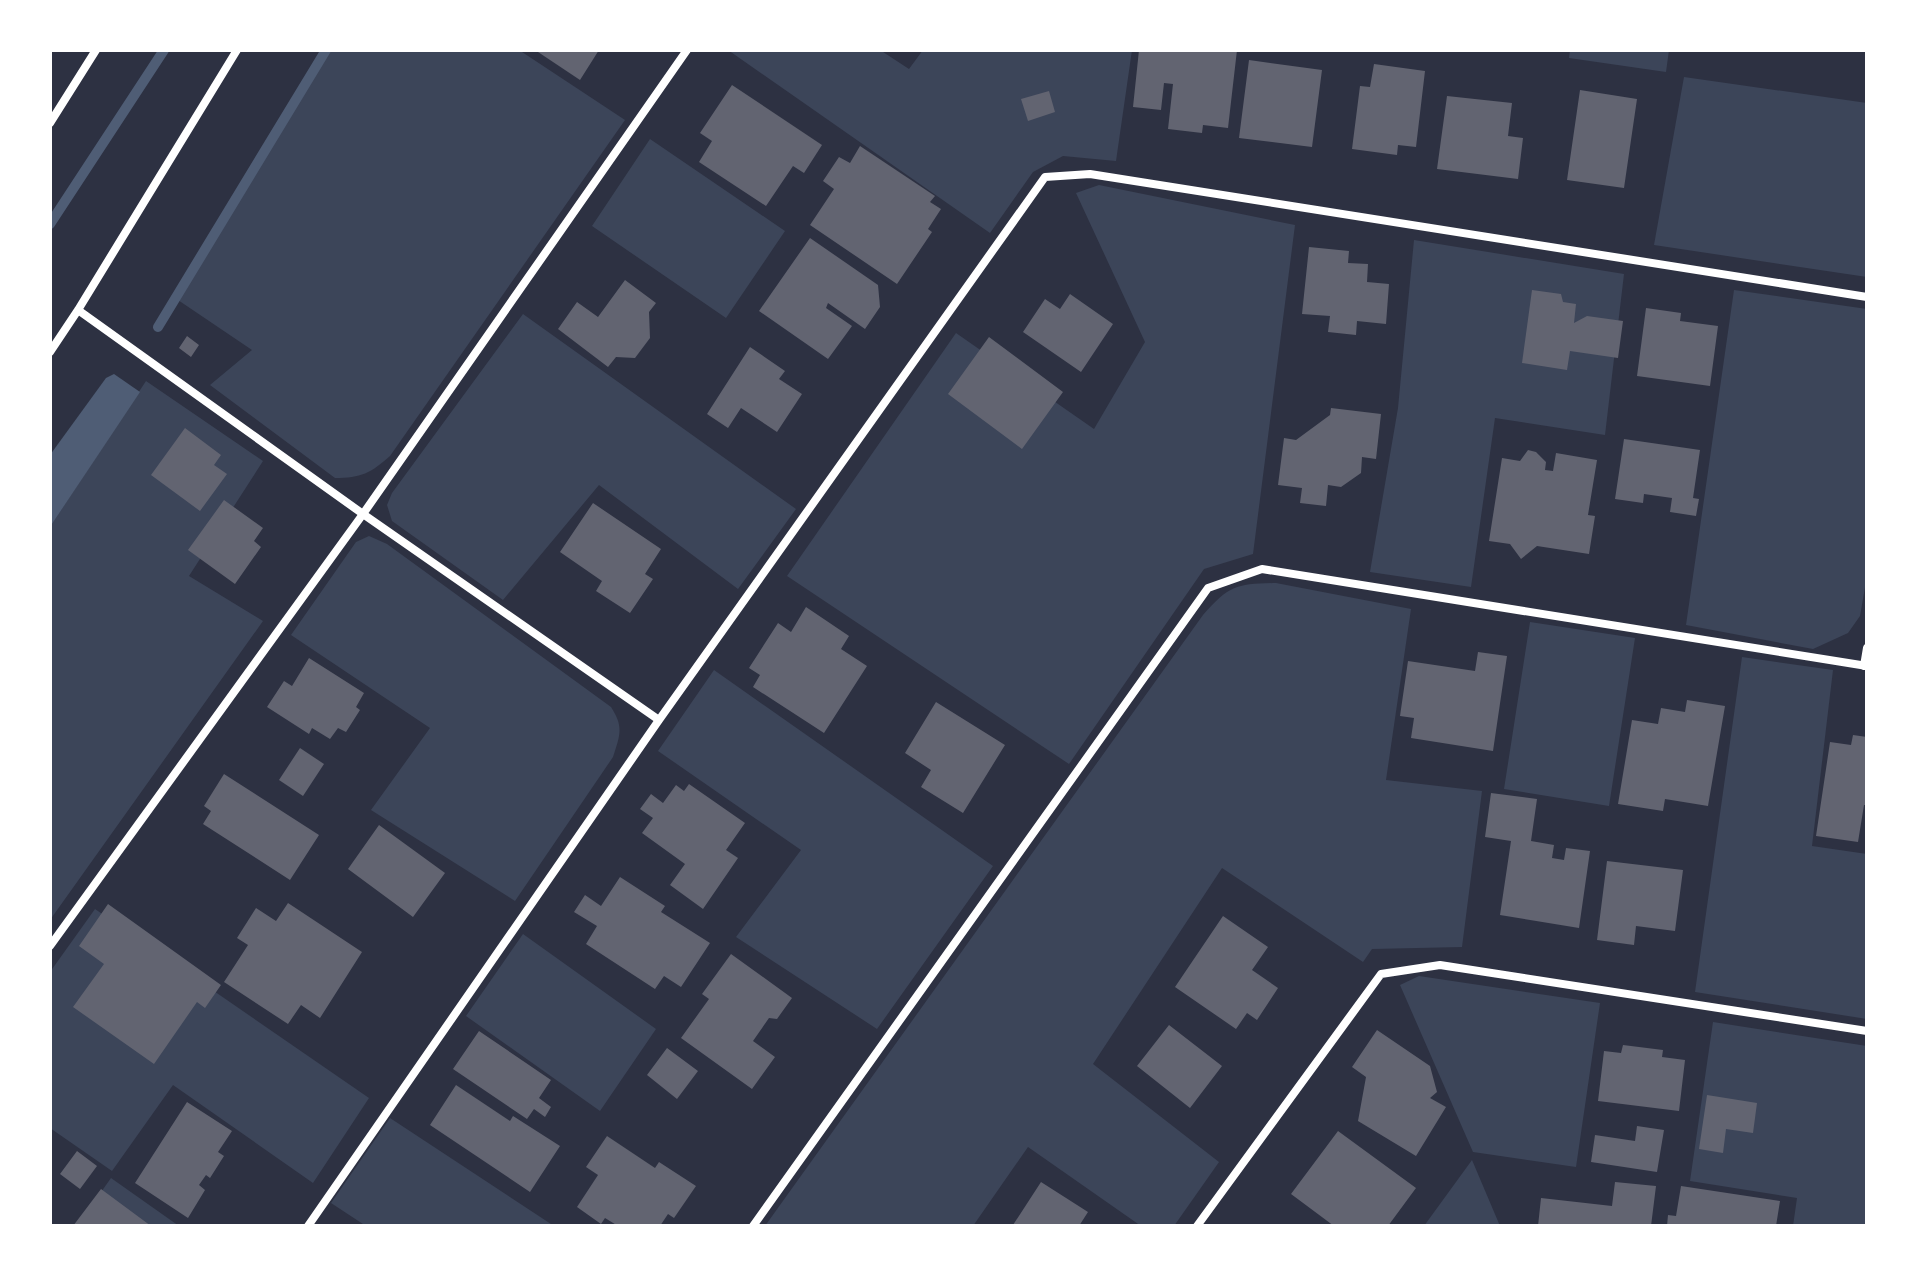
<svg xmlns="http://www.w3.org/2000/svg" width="1917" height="1276" font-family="Ubuntu,sans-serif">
  <rect width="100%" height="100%" fill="#2d3142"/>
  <!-- green -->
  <path fill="#3c4559" d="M326,50H519L625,120L390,456C371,473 361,478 335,478L210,385L252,350L175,298Z
    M728,50H880L909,69L923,50H1132L1116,161L1063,156L1033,172L990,233Z
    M1570,50H1669L1666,72L1569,58Z
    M1684,77L1867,103V277L1654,245Z
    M650,139L785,231L726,318L592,226Z
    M1099,185L1295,225L1253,554L1204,569L1069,764L787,576L956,333L1094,429L1145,342L1076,193Z
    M1414,240L1624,274L1605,435L1495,418L1471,587L1370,572L1398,408Z
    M1734,290L1867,309V576L1860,616L1848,633L1813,649L1686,625Z
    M523,314L796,509L738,589L599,485L503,600L392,521L387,505L392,493Z
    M146,381L263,461L189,576L263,621L50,920V527Z
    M369,536L387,544L611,707C624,727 620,735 613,757L515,901L371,810L430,728L291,635L356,542Z
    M1276,583L1411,609L1386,780L1482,791L1462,947L1372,949L1363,962L1222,868L1093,1064L1219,1162L1174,1226H1141L1028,1147L973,1226H765L1203,615C1230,585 1236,584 1276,583Z
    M1530,622L1635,638L1609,806L1504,789Z
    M1742,657L1833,670L1812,846L1867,854V1019L1695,992Z
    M714,670L993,866L877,1029L736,937L801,850L658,751Z
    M95,909L369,1098L313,1183L173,1085L112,1171L50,1128V972Z
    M523,934L656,1029L600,1111L466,1016Z
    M1419,976L1600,1003L1576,1167L1473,1152L1400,985Z
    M1713,1022L1867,1046V1226H1793L1797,1198L1690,1181Z
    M390,1118L554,1226H366L331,1203Z
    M1472,1160L1500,1226H1424Z
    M111,1178L179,1226H77Z"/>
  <!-- water -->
  <path fill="#4f5d75" d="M114,374L140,392L50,527V455L106,378Z"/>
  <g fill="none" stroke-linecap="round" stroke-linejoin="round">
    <!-- stream -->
    <path stroke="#4f5d75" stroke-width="10" d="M50,224L164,50
      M158,327L326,50"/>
  </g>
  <!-- building -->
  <path fill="#626471" d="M535,50H599L580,80Z
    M1139,50H1237L1228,128L1203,125L1202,133L1168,129L1173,84L1164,83L1161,110L1133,107Z
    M1249,60L1322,70L1312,147L1239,138Z
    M1374,64L1425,71L1416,147L1398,145L1397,155L1352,149L1360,86L1370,87Z
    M732,85L822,145L804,173L793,166L766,206L699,162L712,141L700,133Z
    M1580,90L1637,99L1624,188L1567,180Z
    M1049,91L1055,112L1028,121L1021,99Z
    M1447,96L1512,103L1508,136L1523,138L1518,179L1437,169Z
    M860,146L935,196L930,202L941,209L928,229L932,232L897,284L810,225L834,189L823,181L839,157L850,163Z
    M810,238L878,285L880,307L865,329L828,303L826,308L852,326L828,359L759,311Z
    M1309,247L1349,251L1348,263L1368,264L1367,282L1389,284L1386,324L1357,321L1356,335L1328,332L1330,316L1302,314Z
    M625,280L656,303L649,312L650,338L635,358L616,357L608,367L558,329L577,302L598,317Z
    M1532,290L1561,294L1563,302L1576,304L1574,323L1587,316L1623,321L1618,358L1570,351L1567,370L1522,363Z
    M1070,294L1113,324L1081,372L1023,332L1045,299L1060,309Z
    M1646,308L1681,313L1680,321L1718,326L1710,386L1637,376Z
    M187,336L199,345L191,357L179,348Z
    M989,337L1063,392L1022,449L948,394Z
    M750,347L785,371L779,379L802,394L777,432L741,408L728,428L707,414Z
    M1331,408L1381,414L1376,459L1362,457L1361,473L1341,487L1328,485L1326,506L1300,503L1302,488L1278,485L1284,438L1296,440L1330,415Z
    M185,428L221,455L214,465L227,474L200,511L151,475Z
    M1624,439L1700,450L1693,498L1699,499L1696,516L1670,512L1672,498L1644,494L1643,503L1615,499Z
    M1528,450L1536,452L1546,462L1545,470L1553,471L1556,453L1597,460L1588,515L1595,516L1589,554L1537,546L1521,559L1510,544L1489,541L1502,458L1520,461Z
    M224,500L263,528L254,541L261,547L235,584L188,550Z
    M593,503L661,549L645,574L653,579L630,613L596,591L602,581L560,552Z
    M806,607L849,636L841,649L867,666L824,733L753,687L760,675L749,668L778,623L791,632Z
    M1478,652L1507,656L1493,751L1411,738L1414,718L1400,716L1408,661L1475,671Z
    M309,658L364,693L356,707L360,710L346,732L338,728L330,739L312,728L309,734L267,707L284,681L292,686Z
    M1687,700L1725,706L1708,806L1665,799L1663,811L1618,804L1632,720L1658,724L1661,708L1685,712Z
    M936,702L1005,745L963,813L921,787L931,770L905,753Z
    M1853,735L1867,737V805H1864L1858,842L1816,836L1830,742L1851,745Z
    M300,748L324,764L303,796L279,780Z
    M224,774L319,835L290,880L203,824L211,811L204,806Z
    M689,784L745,823L726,850L738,858L703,909L670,885L685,864L642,833L653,818L640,809L651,794L663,803L676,785L684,791Z
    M1491,793L1537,799L1531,841L1554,845L1552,858L1564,860L1566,848L1590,851L1579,928L1500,915L1511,841L1485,837Z
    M379,825L445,873L413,917L348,869Z
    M1607,861L1683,870L1675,931L1636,926L1634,945L1597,940Z
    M620,877L665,906L661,912L710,943L681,987L664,976L655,989L586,944L597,926L574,912L585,895L601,906Z
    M288,903L362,952L320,1018L301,1005L288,1024L224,982L248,945L237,938L256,908L276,921Z
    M108,904L221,985L205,1008L197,1002L154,1064L73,1007L104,964L79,946Z
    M1223,916L1268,947L1252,970L1278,988L1257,1020L1247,1013L1236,1029L1175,987Z
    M731,954L792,998L777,1019L769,1018L753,1041L775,1057L752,1089L681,1038L709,999L702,994Z
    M1169,1025L1222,1066L1190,1108L1137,1066Z
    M1377,1030L1430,1066L1437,1092L1430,1098L1446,1107L1416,1156L1358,1121L1366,1077L1352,1067Z
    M479,1031L551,1080L539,1098L551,1107L545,1117L534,1109L527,1119L453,1069Z
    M1623,1045L1663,1050L1662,1057L1685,1060L1679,1111L1598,1101L1604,1051L1621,1053Z
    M667,1048L698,1071L677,1099L647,1075Z
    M456,1085L510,1121L513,1116L560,1146L530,1192L430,1125Z
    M1707,1095L1757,1103L1753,1133L1726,1129L1723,1153L1699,1149Z
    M187,1102L232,1131L218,1152L224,1156L210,1178L206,1175L199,1185L205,1190L188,1218L135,1183Z
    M1637,1126L1664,1130L1657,1172L1591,1162L1595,1135L1635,1141Z
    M1338,1131L1416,1188L1388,1226H1334L1291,1194Z
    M607,1136L655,1168L659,1162L696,1186L674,1218L668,1214L660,1226H618L605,1218L601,1224L577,1207L598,1175L586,1167Z
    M77,1151L97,1166L80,1189L60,1174Z
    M1041,1182L1088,1212L1079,1226L1013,1225Z
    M1615,1182L1656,1186L1651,1226H1538L1541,1198L1612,1206Z
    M1681,1186L1780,1201L1776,1226H1667L1668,1215L1676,1216Z
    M101,1189L151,1226H73Z"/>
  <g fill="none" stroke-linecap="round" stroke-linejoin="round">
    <!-- minor -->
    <path stroke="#fff" stroke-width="8" d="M50,123L96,50
      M78,310L363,514L659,720
      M50,352L78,310L237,50
      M1864,666L1867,648
      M50,946L363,514L687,50
      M308,1226L659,720L1045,177L1090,174L1867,297
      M753,1226L1208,588L1262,569L1867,666
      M1197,1226L1381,974L1440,965L1867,1031"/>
  </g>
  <!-- border -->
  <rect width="1917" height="1276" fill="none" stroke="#ffffff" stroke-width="104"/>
</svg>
